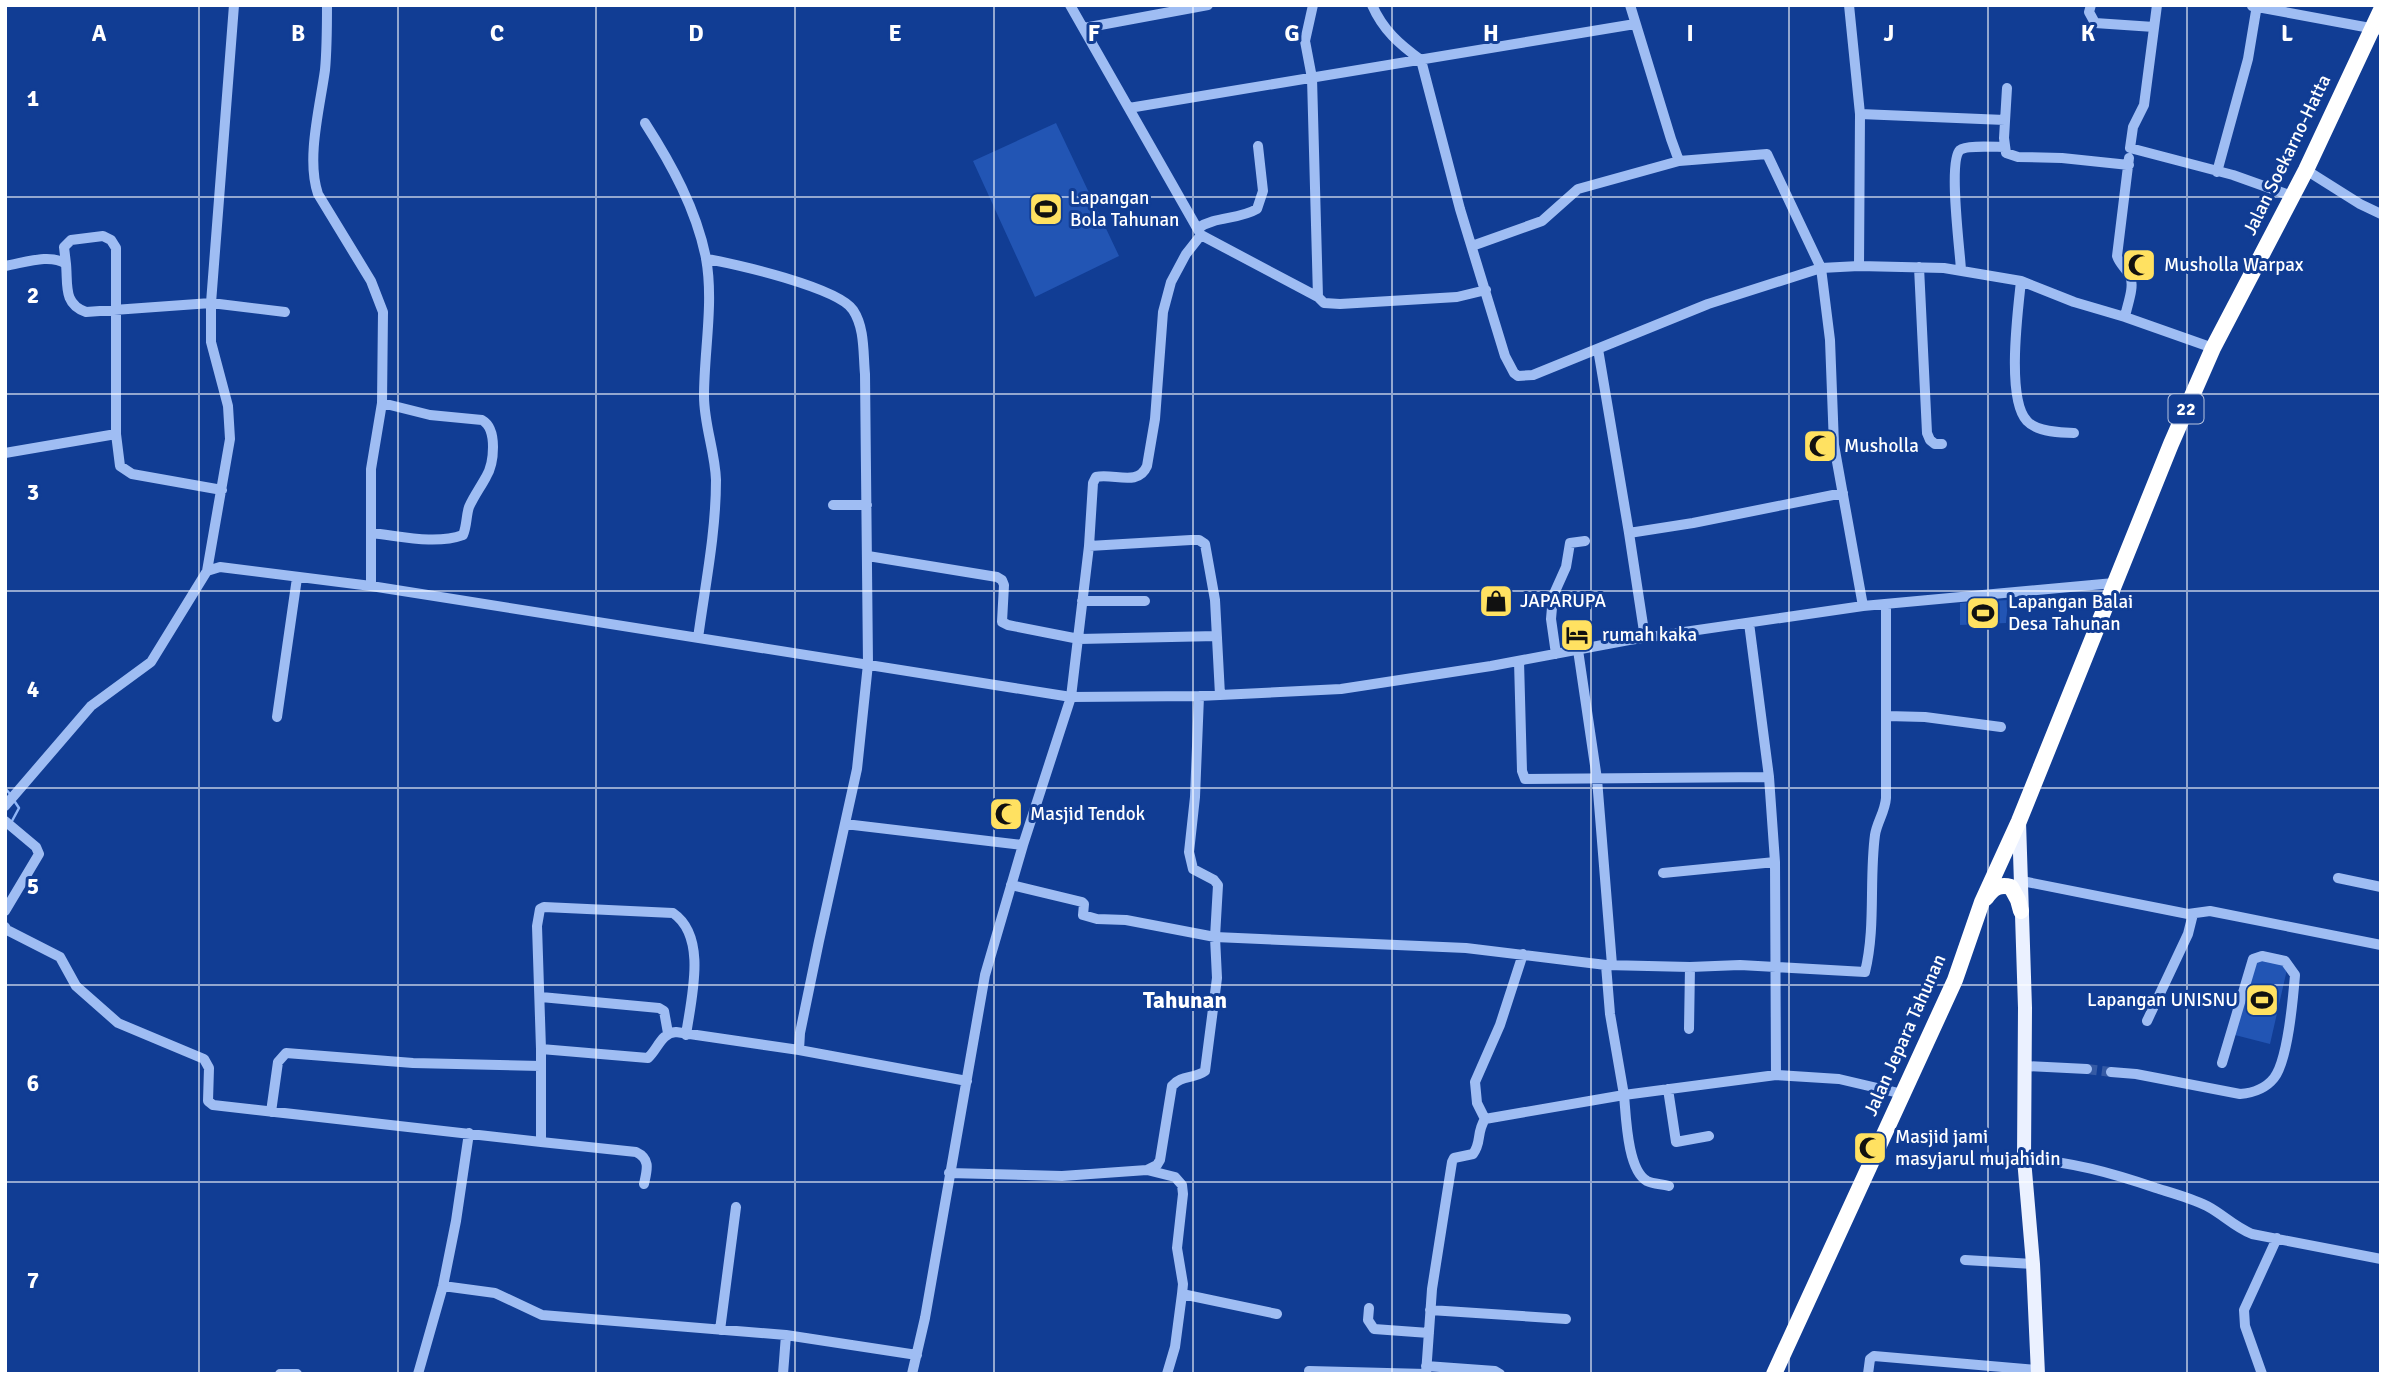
<svg xmlns="http://www.w3.org/2000/svg" width="2386" height="1379" font-family="Signika,sans-serif">
  <rect width="100%" height="100%" fill="#113d94"/>
  <!-- green -->
  <path fill="#2255b4" d="M1056,123L1119,256L1035,297L973,161Z
    M2008,600L2006,623L1960,625V603Z
    M2256,958L2288,965L2270,1044L2235,1035Z"/>
  <g fill="none" stroke-linecap="round" stroke-linejoin="round">
    <!-- stream -->
    <path stroke="#90b6f7" stroke-width="2.5" d="M5,788L10,794
      M12,821L19,808L13,799"/>
    <!-- minor-tunnel -->
    <path stroke="#355aa4" stroke-width="10" stroke-dasharray="10 5" stroke-linecap="butt" d="M2087,1069L2111,1072"/>
    <!-- minor -->
    <path stroke="#9fbdf3" stroke-width="10" d="M327,5C327,27 327,49 325,70C320,107 306,159 318,194L371,281L383,312L382,403L371,469V586
      M1313,5L1305,41L1312,78L1318,297L1324,303L1340,304L1457,297L1486,290
      M1372,5C1383,30 1399,44 1421,60L1460,209L1505,356L1514,373L1518,376L1533,375L1708,304L1821,268L1859,266L1944,268L2021,281L2074,302L2125,317L2213,348
      M1630,5L1671,139L1679,161L1767,154L1821,268L1830,340L1834,445L1863,606
      M1849,5L1860,114L1859,266
      M2091,5L2089,12L2095,23L2154,27
      M2157,5L2144,105L2133,127L2130,148L2233,175L2292,196
      M2252,6L2381,30
      M1084,28L1208,5
      M2007,88L2004,138L2006,153L2018,157L2062,158L2129,165
      M1129,108L1635,24
      M1860,114L2005,120
      M645,123C672,165 696,209 706,258C714,303 704,351 704,396C704,425 715,451 716,480C716,533 705,586 698,638
      M2306,170L2360,204L2381,214
      M2217,172L2248,59L2257,5
      M1198,228C1216,216 1238,220 1257,209L1263,191L1258,146
      M1201,235L1318,297
      M1472,246L1542,221L1578,189L1679,161
      M706,259C734,263 839,288 853,310C865,328 863,353 865,374L868,664L857,769L819,941L800,1033L799,1050L967,1081
      M66,264L64,247L71,240L103,236L111,240L116,248V434L120,466L132,474L222,490
      M5,266C24,263 50,253 66,264C68,285 63,304 86,312L211,303L285,312
      M1919,267L1927,433L1930,440L1935,444H1942
      M1961,270C1960,250 1948,161 1960,150C1966,145 1995,147 2004,147
      M2021,281C2018,310 2006,399 2027,421C2036,431 2060,433 2074,433
      M2125,317C2127,305 2135,287 2130,276C2126,268 2120,265 2117,256L2129,158
      M1598,349L1629,533
      M5,453L116,434
      M833,505H867
      M371,533C401,536 435,545 463,535C467,526 466,516 469,507C474,496 480,488 486,477C494,464 498,429 482,420L430,415L382,403
      M1089,546L1191,540H1199L1205,544L1215,600L1220,695
      M868,556L997,577L1002,580L1004,585L1002,622L1008,625L1079,639L1217,636
      M207,571L230,439L228,406L211,342V303L234,5
      M1082,601H1145
      M1749,623L1769,777L1775,862L1776,1075
      M1645,638L1629,533L1693,523L1843,493
      M1578,650L1597,779L1612,965
      M1556,654L1551,619L1553,596L1566,567L1570,543L1585,541
      M1519,661L1522,771L1525,779L1769,777
      M1887,716L1925,717L2001,727
      M277,717L297,578
      M5,806L91,706L151,662L207,571L220,567L371,586L1071,697L1089,546L1093,483L1096,477C1114,473 1138,487 1147,466L1155,419L1163,312L1171,282L1186,254L1201,235L1070,5
      M5,821L36,847L39,854L5,911
      M845,824L1023,845
      M1663,873L1775,862
      M2338,878L2381,887
      M2022,881L2188,914L2210,911L2381,945
      M1011,885L1082,902L1084,904L1083,915L1097,919L1126,920L1215,937L1466,948L1606,965L1690,967L1740,965L1865,972C1876,927 1869,880 1875,835C1877,822 1885,812 1886,798V604
      M5,927L7,930L60,957L76,986L118,1023L204,1059L209,1068L208,1101L213,1105L541,1142V1049L648,1058C658,1049 661,1033 676,1032L799,1050
      M541,997L659,1008L664,1011L668,1033
      M2147,1021L2188,934L2193,914
      M1689,1029L1690,967
      M541,1049L537,926L540,909L544,907L673,913C708,937 691,999 686,1035
      M2025,1066L2087,1069
      M2111,1072L2136,1074L2240,1094C2253,1093 2266,1088 2274,1078C2288,1060 2293,999 2295,975L2285,961L2262,956L2253,959L2222,1063
      M1668,1089L1676,1142L1709,1136
      M271,1112L278,1062L286,1053L413,1063L541,1066
      M1485,1119L1477,1103L1475,1082L1500,1025L1523,954
      M541,1142L636,1152C651,1159 647,1170 644,1184
      M2024,1159C2070,1161 2112,1173 2156,1188C2172,1193 2191,1198 2207,1206C2224,1215 2233,1226 2252,1234L2381,1259
      M1147,1170L1157,1165L1160,1160L1172,1086C1181,1075 1194,1079 1205,1071L1217,978L1215,937L1218,885L1214,880L1193,869L1189,852L1195,797L1199,696
      M949,1173L1062,1176L1147,1170L1175,1177L1182,1185L1183,1194L1177,1248L1183,1284L1182,1294L1175,1347L1167,1374
      M1669,1186C1662,1184 1653,1184 1647,1181C1627,1170 1626,1115 1624,1095L1776,1075L1839,1079L1903,1094
      M1965,1260L2033,1264
      M443,1286L495,1293L542,1315L786,1335L917,1355
      M1182,1294L1277,1314
      M1369,1308L1368,1320L1374,1329L1429,1333
      M1430,1310L1566,1319
      M720,1330L736,1207
      M1426,1366L1495,1371L1500,1374
      M1309,1371L1426,1374
      M280,1374H297
      M418,1374L443,1286L456,1221L469,1133
      M783,1374L786,1335
      M912,1374L925,1318L985,975L1023,845L1071,697L1199,696L1341,689L1491,666L1629,640L1863,606L2114,583
      M1426,1374L1432,1289L1452,1162L1454,1158L1473,1154C1482,1142 1476,1133 1485,1119L1624,1095L1610,1014L1606,965
      M1868,1374L1870,1359L1874,1356L2038,1370
      M2262,1374L2245,1326L2244,1310L2277,1238"/>
    <!-- major -->
    <path stroke="#ebf1ff" stroke-width="14" d="M2019,822L2025,1008L2024,1159L2033,1264L2038,1374"/>
    <!-- highway -->
    <path stroke="#fff" stroke-width="16" d="M1986,898C1993,888 1999,884 2011,887L2018,900L2021,911
      M1774,1374L1955,980L1982,902L2019,821L2171,444L2213,348L2306,170L2381,10"/>
  </g>
  <!-- grid -->
  <path fill="none" stroke="#fff" stroke-width="2" stroke-opacity="0.55" d="M199,5V1374M398,5V1374M596,5V1374M795,5V1374M994,5V1374M1193,5V1374M1392,5V1374M1591,5V1374M1789,5V1374M1988,5V1374M2187,5V1374M5,197H2381M5,394H2381M5,591H2381M5,788H2381M5,985H2381M5,1182H2381"/>
  <!-- icons -->
  <defs>
    <g id="stadium-square" transform="scale(1.75)"><rect x="-9" y="-9" width="18" height="18" rx="4" fill="#ffe161" stroke="#113d94"/><path d="M0-5a6.5 5 0 1 0 0 10a6.5 5 0 1 0 0-10ZM-3.5-1.8h7v3.6h-7Z" fill="#111"/></g>
    <g id="mosque-square" transform="scale(1.75)"><rect x="-9" y="-9" width="18" height="18" rx="4" fill="#ffe161" stroke="#113d94"/><path d="M3.5-4.9A6 6 0 1 0 3.5 4.9A5 5 0 1 1 3.5-4.9Z" fill="#111"/></g>
    <g id="shop-square" transform="scale(1.75)"><rect x="-9" y="-9" width="18" height="18" rx="4" fill="#ffe161" stroke="#113d94"/><path d="M-5-2.5h2.3a2.7 3.5 0 0 1 5.4 0H5L5.5 6h-11ZM-1.5-2.5h3a1.5 2.3 0 0 0-3 0Z" fill="#111"/></g>
    <g id="hotel-square" transform="scale(1.75)"><rect x="-9" y="-9" width="18" height="18" rx="4" fill="#ffe161" stroke="#113d94"/><path d="M-6-4.5h1.5V1H6V5H4.5V3h-9V5H-6ZM-4 0a1.8 1.8 0 1 1 3.6 0ZM.5 0V-2.5h3Q6-2.5 6 0Z" fill="#111"/></g>
  </defs>
  <g fill-rule="evenodd">
    <use href="#stadium-square" x="1046" y="209"/>
    <use href="#mosque-square" x="2139" y="265"/>
    <use href="#mosque-square" x="1820" y="446"/>
    <use href="#shop-square" x="1496" y="601"/>
    <use href="#stadium-square" x="1983" y="613"/>
    <use href="#hotel-square" x="1577" y="635"/>
    <use href="#mosque-square" x="1006" y="814"/>
    <use href="#stadium-square" x="2262" y="1000"/>
    <use href="#mosque-square" x="1870" y="1148"/>
  </g>
  <g text-anchor="middle" dominant-baseline="central" stroke-width="6" stroke-linejoin="round" paint-order="stroke">
    <!-- shield labels -->
    <rect fill="#113d94" stroke="#b8c5df" stroke-width="2" x="2168.5" y="394.5" width="35" height="29" rx="5"/>
    <g font-size="18" font-weight="bold" fill="#fff">
      <text x="2186" y="409">22</text>
    </g>
    <!-- street labels -->
    <g font-size="19" fill="#fff" stroke="#113d94">
      <text transform="translate(2287 155) rotate(-64)">Jalan Soekarno-Hatta</text>
      <text transform="translate(1905 1035) rotate(-66)">Jalan Jepara Tahunan</text>
    </g>
    <!-- poi labels -->
    <g font-size="19" fill="#fff" stroke="#113d94" text-anchor="start">
      <text x="1070" y="198">Lapangan<tspan x="1070" dy="22">Bola Tahunan</tspan></text>
      <text x="2164" y="265">Musholla Warpax</text>
      <text x="1844" y="446">Musholla</text>
      <text x="1520" y="601">JAPARUPA</text>
      <text x="2008" y="602">Lapangan Balai<tspan x="2008" dy="22">Desa Tahunan</tspan></text>
      <text x="1602" y="635">rumah kaka</text>
      <text x="1030" y="814">Masjid Tendok</text>
      <text x="2238" y="1000" text-anchor="end">Lapangan UNISNU</text>
      <text x="1895" y="1137">Masjid jami<tspan x="1895" dy="22">masyjarul mujahidin</tspan></text>
    </g>
    <!-- quarter labels -->
    <g font-size="23" font-weight="bold" fill="#fff" stroke="#113d94">
      <text x="1185" y="1000">Tahunan</text>
    </g>
  </g>
  <g font-size="23" text-anchor="middle" font-weight="bold" fill="#fff" stroke="#113d94" stroke-width="6" stroke-linejoin="round" paint-order="stroke">
    <text x="99" y="41">A</text>
    <text x="298" y="41">B</text>
    <text x="497" y="41">C</text>
    <text x="696" y="41">D</text>
    <text x="895" y="41">E</text>
    <text x="1094" y="41">F</text>
    <text x="1292" y="41">G</text>
    <text x="1491" y="41">H</text>
    <text x="1690" y="41">I</text>
    <text x="1889" y="41">J</text>
    <text x="2088" y="41">K</text>
    <text x="2287" y="41">L</text>
    <text x="33" y="106">1</text>
    <text x="33" y="303">2</text>
    <text x="33" y="500">3</text>
    <text x="33" y="697">4</text>
    <text x="33" y="894">5</text>
    <text x="33" y="1091">6</text>
    <text x="33" y="1288">7</text>
  </g>
  <!-- border -->
  <rect width="2386" height="1379" fill="none" stroke="#ffffff" stroke-width="14"/>
</svg>
